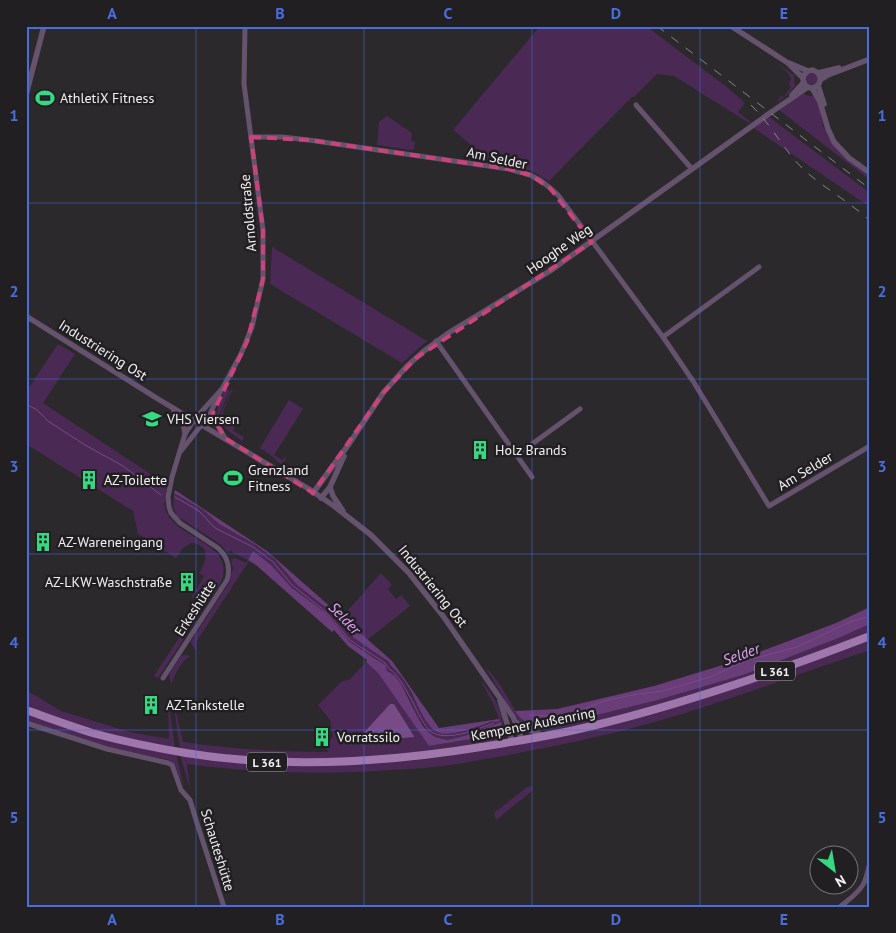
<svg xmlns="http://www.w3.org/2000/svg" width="896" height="933" font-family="'PT Sans',sans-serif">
<rect width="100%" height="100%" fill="#2c292d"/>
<g fill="#4a2954" fill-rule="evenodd">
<polygon points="540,26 646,26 728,88 745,103 738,112 751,122 749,123 674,76 657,74 634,97 632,97 549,181 532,171 509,164 483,161 486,157 453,130"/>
<polygon points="776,63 794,75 795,86 787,95 778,102 778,100 781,96 784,97 791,87 789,84 791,79 788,73"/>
<circle cx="812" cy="79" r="5.5"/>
<polygon points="802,93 808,96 815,96 820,109 823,126 829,139 847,159 870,177 870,180 779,110"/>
<polygon points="387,116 412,133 411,141 415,142 414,149 412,150 377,145 379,122"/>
<polygon points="769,117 870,193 870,207 755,129 754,127"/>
<polygon points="272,247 427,341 402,363 270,284"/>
<path d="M58,344L75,354L43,403L167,485L165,502H164C166,541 241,539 220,584L158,678L154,676L202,603L192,597L204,576L199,573C207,560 211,545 191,543L183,548L176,558L138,534L133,511L26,444V392Z"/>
<polygon points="230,389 219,416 216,416 218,407 224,391"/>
<path d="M231,390L236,392L232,391C227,403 218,415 226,427L230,424L235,427L233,431L244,437L242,441L226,429L219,418Z"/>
<polygon points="289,400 303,409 274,455 282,460 285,457 286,458 282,465 268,453 260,448"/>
<path d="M174,493L202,509L219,524L256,545L275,559L296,584L329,610L346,630L389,663L391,668L398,673L404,681L427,722L446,734L463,731L493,721H500L493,703L480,680C492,691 508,720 502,737L495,741L427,751L330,760L257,758L210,753L180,749L173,700L183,742C231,749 279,752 328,752L326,746L333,736L330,720L318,705L341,682L350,679L366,662L378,673L429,746L496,735V723L494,725L464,736L447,740L435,737L431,734L417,716L407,694L394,675L387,671L376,658L363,651L350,642L326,613L292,588L271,565L248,559L249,561L196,642V651L192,645L191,641L229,583L233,568L231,559L235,558L246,563L248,560L233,553L231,550L228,553L220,544L177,516L173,507ZM390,704H394L414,735V737L358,743L357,740Z"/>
<polygon points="381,573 392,585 388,589 396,599 401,595 410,606 367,640 342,617"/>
<path d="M870,624V633L808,656L668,703L570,729H536L524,727L518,721L512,712L485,667C501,682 508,700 520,718L658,700L743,675L841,637Z"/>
<path d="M870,640V650C800,673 732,700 662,720C610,735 557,746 503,756C480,760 456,765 433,767C419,769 405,769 391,770C323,775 255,773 187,764L190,790L180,755L338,765L397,762L429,759L502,748L571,734Z"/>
<path d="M185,655L190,656C181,662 175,674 171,684L169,674L181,656Z"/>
<polygon points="26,690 61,711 130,732 169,739 168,697 175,748 112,735 70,723 26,707"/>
<polygon points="26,713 176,754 184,787 173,763 169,760 107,747 26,721"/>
<polygon points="530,786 533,788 532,791 496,820 494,813 527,787"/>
</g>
<g fill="#693d78">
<path d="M175,490L267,551L392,661L439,728L499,719L500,721L496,722L493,721C481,725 449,739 437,732C424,724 417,702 410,690C406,684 403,678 399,674C395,669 391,668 389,662L354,638L329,610L296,584L275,559L256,545L219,524L202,509L174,493Z"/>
<path d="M253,551L271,565L292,588L326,613L350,642L385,665L387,671L394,675L401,684L417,716L423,726L431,734L435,737L447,740L464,736L501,722C502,727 501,732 496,735L429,746L378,673L366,662L367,660L348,646L334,630L332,632L256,565L248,560Z"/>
<polygon points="870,607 870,624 841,637 743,675 658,700 559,724 533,726 520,718 515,711 557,709 654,686 736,661 836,623"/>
</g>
<polygon fill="#784b87" points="390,704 394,704 414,736 414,737 358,743 357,740"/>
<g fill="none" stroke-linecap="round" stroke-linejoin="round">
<g stroke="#784b87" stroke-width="1">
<polyline points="26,404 37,410 48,421 85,445 123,466 161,495"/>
<path d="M175,497L199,511L215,528L253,547L273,562L292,585L325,611L350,640L385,663C388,669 392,670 395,674C400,680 405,687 408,694C415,704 421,723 430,731C446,743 478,729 494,723"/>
<polyline points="529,715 559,717 573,713 604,701 632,695 663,691 710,677 748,660 797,647 850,622 870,616"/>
</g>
<g stroke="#65526c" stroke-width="5">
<polyline points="636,105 692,169"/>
<polyline points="251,137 282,137 309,140 509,169 530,175 540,180 550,188 558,195 663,337 693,381 769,506 870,446"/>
<polyline points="663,337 759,267"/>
<polyline points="436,341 532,477"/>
<path d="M173,408C174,414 179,416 182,422C184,426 184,430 185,434"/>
<polyline points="212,411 215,421 225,438"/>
<polyline points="181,451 210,414 221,390"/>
<polyline points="517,455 580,409"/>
<path d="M163,678L227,580C231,567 228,557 218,548L180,523L171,513L169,507L168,497L172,477L185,434L194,420L222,389L241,354L252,327L263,279V230L244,84L245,26"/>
<polyline points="26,723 107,749 168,763 172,765 181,790 190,800 196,820 224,907"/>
<path d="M840,907C848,900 859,893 864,883C867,877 868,869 870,863"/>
</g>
<g stroke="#65526c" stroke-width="5.5">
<polyline points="731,26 788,63 803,78"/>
<path d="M789,63L808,71L813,70L818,73C823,80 819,88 810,88C804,86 802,81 804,75L808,71"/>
<polyline points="818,73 839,68"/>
<polyline points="821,79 828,75 870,59"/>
<polyline points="818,85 824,104"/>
<polyline points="812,88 820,102 828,129 834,142 849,158 870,173"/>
<polyline points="26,95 44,26"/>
<polyline points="792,95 804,82"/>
<polyline points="26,316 158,399 309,489 334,506 371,535 409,573 443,616 513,717 520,733 521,740"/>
<polyline points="330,487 333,496 343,511"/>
<polyline points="313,493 349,444 383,393 407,366 424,351 450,332 550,271 770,113 808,87"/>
<polyline points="321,498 330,487 344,456"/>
<polyline points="500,701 509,730 512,742"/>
<polyline points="517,723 520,726 544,736"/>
</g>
<path stroke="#9f77ac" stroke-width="8" d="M26,710C49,718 73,727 96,734C126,742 156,748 186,753C284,769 383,763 481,747C518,741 556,735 592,726C687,703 779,671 870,636"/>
<g stroke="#888588" stroke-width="1" stroke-dasharray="9 9" stroke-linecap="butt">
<polyline points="657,26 870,189"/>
<path d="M751,105C771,124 783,149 802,168C823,188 849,201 870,221"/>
</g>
</g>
<path fill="none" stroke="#cc4379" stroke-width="4" stroke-dasharray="10 6" stroke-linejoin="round" d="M251,137L309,140L509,169L530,175L550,188L592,242L416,358L383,393L313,493L225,438L212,415L247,342L263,279V230Z"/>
<path fill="none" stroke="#486edd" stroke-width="1" stroke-opacity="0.55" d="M196,26V907M364,26V907M532,26V907M700,26V907M26,203H870M26,379H870M26,554H870M26,730H870"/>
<defs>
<g id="stadium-bare" transform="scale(1.5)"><path d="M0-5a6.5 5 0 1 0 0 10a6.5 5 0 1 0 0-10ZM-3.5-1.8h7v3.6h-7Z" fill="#37d880" stroke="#221f23" stroke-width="2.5" paint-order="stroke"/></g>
<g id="university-bare" transform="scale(1.5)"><path d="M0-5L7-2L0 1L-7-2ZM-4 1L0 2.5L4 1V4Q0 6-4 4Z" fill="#37d880" stroke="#221f23" stroke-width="2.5" paint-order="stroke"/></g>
<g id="building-bare" transform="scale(1.5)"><path d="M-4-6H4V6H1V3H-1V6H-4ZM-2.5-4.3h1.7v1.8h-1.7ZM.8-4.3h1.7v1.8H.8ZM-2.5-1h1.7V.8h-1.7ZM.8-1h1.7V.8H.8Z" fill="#37d880" stroke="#221f23" stroke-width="2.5" paint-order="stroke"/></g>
</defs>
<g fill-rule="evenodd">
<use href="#stadium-bare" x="45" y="98"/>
<use href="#university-bare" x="152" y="419"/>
<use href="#building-bare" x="480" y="450"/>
<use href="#stadium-bare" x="233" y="478"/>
<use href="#building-bare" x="89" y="480"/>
<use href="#building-bare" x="43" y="542"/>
<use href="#building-bare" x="187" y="582"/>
<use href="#building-bare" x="151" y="705"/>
<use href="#building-bare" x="322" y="737"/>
</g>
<g text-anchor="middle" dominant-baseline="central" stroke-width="5" stroke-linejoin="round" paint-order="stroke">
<g fill="#221f23" stroke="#b4b1b4" stroke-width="1">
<rect x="755" y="661.5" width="40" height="19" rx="4"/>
<rect x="247" y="752.5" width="40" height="19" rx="4"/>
</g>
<g font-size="12" font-weight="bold" fill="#f2f0f2">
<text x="775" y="671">L 361</text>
<text x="267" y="762">L 361</text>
</g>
<g font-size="14" fill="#f2f0f2" stroke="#221f23" text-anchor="start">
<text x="60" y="98">AthletiX Fitness</text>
<text x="167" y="419">VHS Viersen</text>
<text x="495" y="450">Holz Brands</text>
<text x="248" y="470">Grenzland<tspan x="248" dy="16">Fitness</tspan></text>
<text x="104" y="480">AZ-Toilette</text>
<text x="58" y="542">AZ-Wareneingang</text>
<text x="172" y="582" text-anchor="end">AZ-LKW-Waschstraße</text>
<text x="166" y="705">AZ-Tankstelle</text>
<text x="337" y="737">Vorratssilo</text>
</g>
<g font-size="14" fill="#f2f0f2" stroke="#221f23">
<text transform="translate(497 158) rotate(12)">Am Selder</text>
<text transform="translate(248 213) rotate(-95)">Arnoldstraße</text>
<text transform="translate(559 249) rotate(-35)">Hooghe Weg</text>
<text transform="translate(103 350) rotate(32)">Industriering Ost</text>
<text transform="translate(805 471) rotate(-31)">Am Selder</text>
<text transform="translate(433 586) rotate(51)">Industriering Ost</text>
<text transform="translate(195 608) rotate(-57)">Erkeshütte</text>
<text transform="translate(533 724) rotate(-11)">Kempener Außenring</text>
<text transform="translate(218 850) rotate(73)">Schauteshütte</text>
</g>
<g font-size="15" font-style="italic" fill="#e5a4fa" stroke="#221f23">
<text transform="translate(345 618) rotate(46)">Selder</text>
<text transform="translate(741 654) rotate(-20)">Selder</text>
</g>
</g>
<rect width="896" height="933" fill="none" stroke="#221f23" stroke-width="55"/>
<g transform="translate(834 870) rotate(149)"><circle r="24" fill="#221f23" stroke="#757376"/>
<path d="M0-4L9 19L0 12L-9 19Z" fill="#37d880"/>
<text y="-8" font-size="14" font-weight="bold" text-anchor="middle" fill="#f2f0f2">N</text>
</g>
<rect x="28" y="28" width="840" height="878" fill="none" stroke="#486edd" stroke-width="2"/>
<g font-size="16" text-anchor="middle" font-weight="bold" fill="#486edd">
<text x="112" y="19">A</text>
<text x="280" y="19">B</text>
<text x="448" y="19">C</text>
<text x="616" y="19">D</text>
<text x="784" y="19">E</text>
<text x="14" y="121">1</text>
<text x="882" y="121">1</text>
<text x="14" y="297">2</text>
<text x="882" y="297">2</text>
<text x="14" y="472">3</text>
<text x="882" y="472">3</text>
<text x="14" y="648">4</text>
<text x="882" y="648">4</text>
<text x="14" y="823">5</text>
<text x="882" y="823">5</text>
<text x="112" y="925">A</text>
<text x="280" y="925">B</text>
<text x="448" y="925">C</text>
<text x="616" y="925">D</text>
<text x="784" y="925">E</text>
</g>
</svg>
